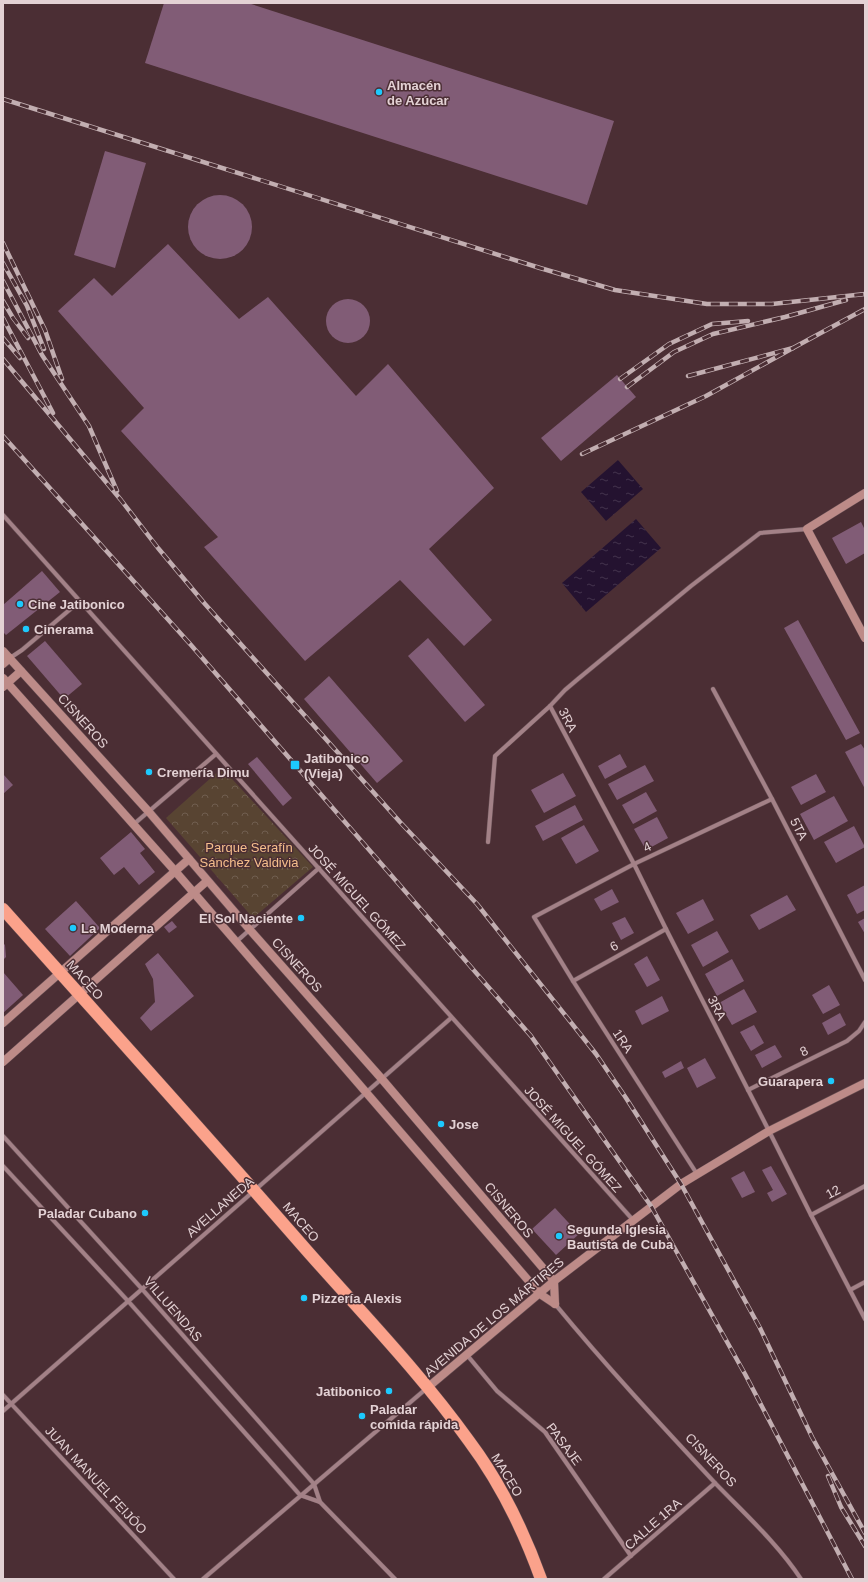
<svg xmlns="http://www.w3.org/2000/svg" width="868" height="1582" font-family="Helvetica,sans-serif">
<defs>
<pattern id="park-crowns" width="20" height="18" patternUnits="userSpaceOnUse"><rect width="20" height="18" fill="#584432"/><path d="M2 6a3 3 0 1 1 6 0M12 15a3 3 0 1 1 6 0" fill="none" stroke="#705e4f"/></pattern>
<pattern id="water-ripples" width="26" height="14" patternUnits="userSpaceOnUse"><rect width="26" height="14" fill="#241230"/><path d="M2 4q2-2 4 0t4 0M15 11q2-2 4 0t4 0" fill="none" stroke="#44334d"/></pattern>
</defs>
<rect width="100%" height="100%" fill="#4b2e34"/>
<polygon fill="url(#park-crowns)" points="222,768 313,867 253,918 166,818"/>
<g fill="url(#water-ripples)">
<polygon points="618,460 643,489 606,521 581,492"/>
<polygon points="636,519 661,548 586,612 562,583"/>
</g>
<g fill="#815c76">
<polygon points="164,3 248,3 614,121 587,205 145,63"/>
<polygon points="105,151 146,163 115,268 74,255"/>
<circle cx="220" cy="227" r="32"/>
<polygon points="168,244 239,319 268,297 356,396 388,364 494,488 429,549 492,620 464,646 400,580 305,661 204,547 218,537 121,431 144,408 58,311 94,278 112,296"/>
<circle cx="348" cy="321" r="22"/>
<polygon points="617,375 636,397 561,461 541,438"/>
<polygon points="861,522 865,530 865,553 846,564 832,538"/>
<polygon points="42,571 60,592 6,635 3,632 3,605"/>
<polygon points="798,620 860,733 846,740 784,628"/>
<polygon points="428,638 485,705 465,722 408,656"/>
<polygon points="45,641 82,684 64,699 27,656"/>
<polygon points="329,676 403,761 377,783 304,699"/>
<polygon points="861,744 865,750 865,789 845,752"/>
<polygon points="620,754 627,767 605,779 598,766"/>
<polygon points="257,757 292,798 283,806 248,764"/>
<polygon points="645,765 654,781 617,800 608,784"/>
<polygon points="563,773 576,796 544,813 531,790"/>
<polygon points="3,774 13,785 3,794"/>
<polygon points="816,774 826,792 801,805 791,787"/>
<polygon points="646,792 657,811 633,824 622,805"/>
<polygon points="834,796 848,821 814,840 800,814"/>
<polygon points="575,805 583,820 543,841 535,826"/>
<polygon points="657,817 668,838 646,850 634,829"/>
<polygon points="584,825 599,851 576,864 561,838"/>
<polygon points="854,826 865,847 836,863 824,842"/>
<polygon points="131,832 145,849 140,853 155,872 139,885 124,867 114,875 100,858"/>
<polygon points="865,885 865,910 857,914 847,895"/>
<polygon points="612,889 619,902 601,911 594,899"/>
<polygon points="787,895 796,910 759,930 750,915"/>
<polygon points="703,899 714,920 688,934 676,913"/>
<polygon points="76,901 100,928 70,956 45,929"/>
<polygon points="625,917 634,933 621,940 612,923"/>
<polygon points="865,918 865,934 858,922"/>
<polygon points="172,921 177,927 169,933 164,927"/>
<polygon points="717,931 729,952 703,967 691,945"/>
<polygon points="3,943 5,945 6,957 3,960"/>
<polygon points="158,953 194,996 151,1031 140,1018 155,1002 153,979 145,964"/>
<polygon points="647,956 660,980 647,987 634,964"/>
<polygon points="732,959 744,981 717,996 705,974"/>
<polygon points="3,972 23,995 3,1013"/>
<polygon points="829,985 840,1005 823,1014 812,995"/>
<polygon points="744,989 757,1012 732,1025 719,1003"/>
<polygon points="662,996 669,1011 642,1025 635,1011"/>
<polygon points="840,1013 846,1025 828,1035 822,1023"/>
<polygon points="754,1025 764,1043 751,1051 740,1032"/>
<polygon points="775,1045 782,1057 762,1068 755,1055"/>
<polygon points="705,1058 716,1078 697,1088 687,1068"/>
<polygon points="681,1061 684,1068 665,1078 662,1072"/>
<polygon points="771,1166 787,1194 772,1202 767,1193 773,1190 762,1170"/>
<polygon points="744,1171 755,1192 742,1198 731,1178"/>
<polygon points="555,1208 579,1234 556,1255 532,1229"/>
</g>
<g fill="none" stroke-linecap="round" stroke-linejoin="round">
<g stroke="#664e53" stroke-width="5">
<g id="street">
<polyline points="3,515 633,1220"/>
<polyline points="10,658 22,650 80,601"/>
<polyline points="713,689 772,799 865,980"/>
<polyline points="550,706 634,864 666,929 769,1131 811,1215 865,1319"/>
<polyline points="134,824 216,754"/>
<polyline points="488,842 495,756 550,706 565,690 578,679 691,586 760,533 807,529"/>
<polyline points="236,942 319,868"/>
<polyline points="573,981 666,929"/>
<polyline points="748,1090 847,1041 859,1031 865,1022"/>
<polyline points="3,1136 142,1289 314,1484 320,1502 395,1579"/>
<polyline points="3,1166 128,1301 300,1495 320,1502"/>
<polyline points="697,1174 573,981 534,917 634,864 772,799"/>
<polyline points="811,1215 865,1186"/>
<polyline points="850,1290 865,1282"/>
<path d="M555,1304C606,1366 661,1425 716,1484C745,1514 778,1544 801,1579"/>
<polyline points="467,1355 497,1391 545,1432 631,1556"/>
<polyline points="3,1395 174,1579"/>
<polyline points="3,1411 451,1018"/>
<polyline points="203,1579 427,1388"/>
<polyline points="604,1579 715,1483"/>
</g>
</g>
<g stroke="#664e53" stroke-width="9">
<g id="secondary">
<polyline points="865,493 807,529 865,638"/>
<polyline points="3,651 149,812 250,930 381,1078 554,1281 555,1304"/>
<polyline points="3,664 10,658"/>
<polyline points="3,678 175,871 540,1294 555,1304"/>
<polyline points="3,687 21,671"/>
<polyline points="3,1023 189,859"/>
<polyline points="3,1062 207,881"/>
<polyline points="427,1388 554,1281 681,1184 769,1131 865,1083"/>
</g>
</g>
<g stroke="#664e53" stroke-width="13">
<path id="highway" d="M3,909C105,1023 208,1137 309,1253C363,1314 421,1374 469,1441C499,1481 524,1532 541,1579"/>
</g>
<use href="#street" stroke="#a38187" stroke-width="4"/>
<use href="#secondary" stroke="#bd8b88" stroke-width="8"/>
<use href="#highway" stroke="#fba28b" stroke-width="12"/>
<g stroke="#c2aeb1" stroke-width="4.5">
<g id="rail">
<polyline points="3,99 540,268 615,290 707,304 772,304 865,294"/>
<polyline points="3,243 45,330 62,379"/>
<polyline points="3,263 27,306 44,349"/>
<polyline points="3,281 42,355 89,426 117,491"/>
<polyline points="3,301 13,318 28,338"/>
<polyline points="3,318 53,413"/>
<polyline points="3,338 20,358"/>
<polyline points="3,359 121,500 158,548 205,604 400,822 477,904 596,1054 626,1098 681,1184 760,1328 812,1437 865,1533"/>
<polyline points="688,376 793,348 865,309"/>
<polyline points="620,379 669,344 712,324 748,321"/>
<polyline points="627,387 674,352 713,334 785,317 846,300"/>
<polyline points="3,436 191,645 531,1036 651,1206 745,1374 852,1579"/>
<polyline points="582,454 706,396 793,348"/>
<polyline points="828,1476 841,1507 865,1546"/>
</g>
</g>
<use href="#rail" stroke="#4b2e34" stroke-width="3" stroke-dasharray="9" stroke-linecap="butt"/>
</g>
<g fill="#1dc9fd" stroke="#4b2e34" stroke-width="1.5">
<circle cx="379" cy="92" r="4"/>
<circle cx="20" cy="604" r="4"/>
<circle cx="26" cy="629" r="4"/>
<rect x="290" y="760" width="10" height="10" rx="2"/>
<circle cx="149" cy="772" r="4"/>
<circle cx="301" cy="918" r="4"/>
<circle cx="73" cy="928" r="4"/>
<circle cx="831" cy="1081" r="4"/>
<circle cx="441" cy="1124" r="4"/>
<circle cx="145" cy="1213" r="4"/>
<circle cx="559" cy="1236" r="4"/>
<circle cx="304" cy="1298" r="4"/>
<circle cx="389" cy="1391" r="4"/>
<circle cx="362" cy="1416" r="4"/>
</g>
<g text-anchor="middle" dominant-baseline="central" stroke-width="3" stroke-linejoin="round" paint-order="stroke">
<g font-size="13" font-weight="bold" fill="#e3d1d4" stroke="#4b2e34" text-anchor="start">
<text x="387" y="85">Almacén<tspan x="387" dy="15">de Azúcar</tspan></text>
<text x="28" y="604">Cine Jatibonico</text>
<text x="34" y="629">Cinerama</text>
<text x="304" y="758">Jatibonico<tspan x="304" dy="15">(Vieja)</tspan></text>
<text x="157" y="772">Cremería Dimu</text>
<text x="293" y="918" text-anchor="end">El Sol Naciente</text>
<text x="81" y="928">La Moderna</text>
<text x="823" y="1081" text-anchor="end">Guarapera</text>
<text x="449" y="1124">Jose</text>
<text x="137" y="1213" text-anchor="end">Paladar Cubano</text>
<text x="567" y="1229">Segunda Iglesia<tspan x="567" dy="15">Bautista de Cuba</tspan></text>
<text x="312" y="1298">Pizzería Alexis</text>
<text x="381" y="1391" text-anchor="end">Jatibonico</text>
<text x="370" y="1409">Paladar<tspan x="370" dy="15">comida rápida</tspan></text>
</g>
<g font-size="13" fill="#e3d1d4" stroke="#4b2e34">
<text transform="translate(568 720) rotate(63)">3RA</text>
<text transform="translate(83 721) rotate(48)">CISNEROS</text>
<text transform="translate(799 829) rotate(63)">5TA</text>
<text transform="translate(647 847) rotate(-25)">4</text>
<text transform="translate(357 897) rotate(48)">JOSÉ MIGUEL GÓMEZ</text>
<text transform="translate(614 946) rotate(-29)">6</text>
<text transform="translate(297 965) rotate(48)">CISNEROS</text>
<text transform="translate(85 980) rotate(48)">MACEO</text>
<text transform="translate(717 1008) rotate(63)">3RA</text>
<text transform="translate(623 1041) rotate(57)">1RA</text>
<text transform="translate(804 1051) rotate(-27)">8</text>
<text transform="translate(573 1139) rotate(48)">JOSÉ MIGUEL GÓMEZ</text>
<text transform="translate(833 1192) rotate(-28)">12</text>
<text transform="translate(220 1207) rotate(-41)">AVELLANEDA</text>
<text transform="translate(509 1210) rotate(50)">CISNEROS</text>
<text transform="translate(301 1222) rotate(49)">MACEO</text>
<text transform="translate(173 1309) rotate(49)">VILLUENDAS</text>
<text transform="translate(494 1317) rotate(-40)">AVENIDA DE LOS MÁRTIRES</text>
<text transform="translate(564 1444) rotate(53)">PASAJE</text>
<text transform="translate(711 1460) rotate(47)">CISNEROS</text>
<text transform="translate(507 1475) rotate(59)">MACEO</text>
<text transform="translate(96 1480) rotate(47)">JUAN MANUEL FEIJÓO</text>
<text transform="translate(653 1524) rotate(-41)">CALLE 1RA</text>
</g>
<g font-size="13" fill="#f5be8c" stroke="#4b2e34">
<text x="249" y="847">Parque Serafín<tspan x="249" dy="15">Sánchez Valdivia</tspan></text>
</g>
</g>
<rect width="868" height="1582" fill="none" stroke="#e3d1d4" stroke-width="8"/>
</svg>
